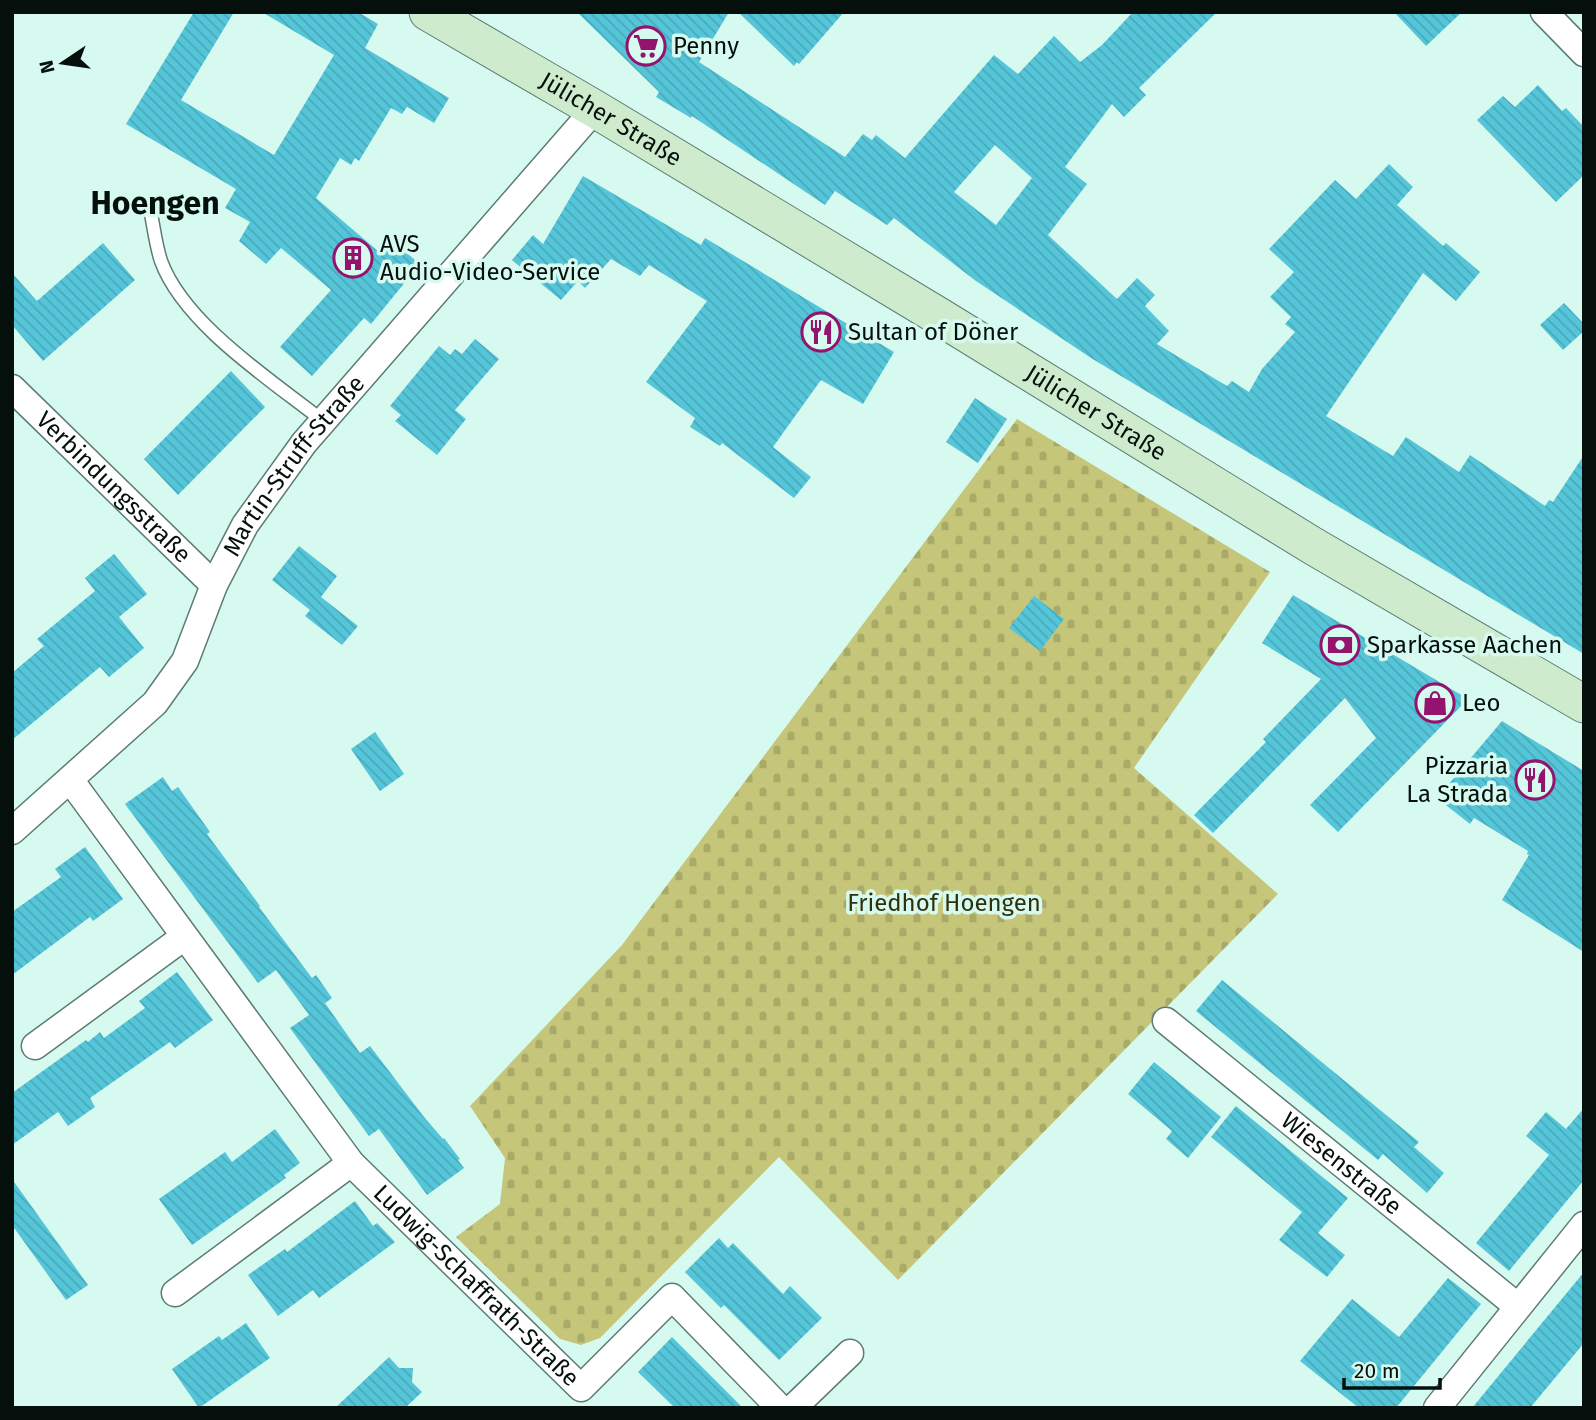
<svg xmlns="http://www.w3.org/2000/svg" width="1596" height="1420" font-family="'Fira Sans',sans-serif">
<defs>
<pattern id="cemetery-stones" width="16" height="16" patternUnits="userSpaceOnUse" patternTransform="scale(1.75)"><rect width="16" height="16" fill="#c6c67a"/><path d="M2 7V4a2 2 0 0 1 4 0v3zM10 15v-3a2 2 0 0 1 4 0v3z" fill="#a9a968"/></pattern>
<pattern id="building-back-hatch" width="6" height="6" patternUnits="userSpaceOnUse" patternTransform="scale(1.75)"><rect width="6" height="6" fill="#55c6d9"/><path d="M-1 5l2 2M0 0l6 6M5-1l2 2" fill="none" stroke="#49a9b9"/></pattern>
</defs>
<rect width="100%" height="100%" fill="#d7faf0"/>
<polygon fill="url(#cemetery-stones)" points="1017,419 1270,572 1134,768 1278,894 898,1280 779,1157 600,1338 581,1345 560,1339 456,1237 500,1204 505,1158 470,1106 622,945"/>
<g fill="url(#building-back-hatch)" fill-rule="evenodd">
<polygon points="194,12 234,12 181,100 274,155 334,55 262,12 358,12 378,24 365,48 449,98 434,123 407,107 402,114 391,108 359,161 355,158 351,165 340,158 316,198 379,252 390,239 420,264 371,324 364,318 312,376 280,347 331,290 281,248 266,264 239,241 250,222 225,208 236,189 126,124"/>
<path d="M577,12H729L699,62L845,157L863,134L872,140L876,135L905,158L994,55L1018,74L1054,36L1080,62L1102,45L1133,12H1217L1139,88L1146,95L1124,117L1112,104L1065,167L1087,184L1048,235L1117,299L1137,278L1155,295L1145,306L1169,331L1157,344L1227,386L1232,381L1249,392L1262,369L1295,332L1285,324L1291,317L1270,297L1294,272L1269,249L1335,180L1356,199L1389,164L1413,187L1397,205L1443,246L1446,243L1480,272L1456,301L1423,273L1326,416L1393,456L1406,437L1459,472L1470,455L1545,506L1549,500L1553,502L1584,455V654L1091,358L976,281L894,218L887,225L835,191L825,205L692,116L691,118L656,97L659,92ZM995,145L1032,178L996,225L954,192Z"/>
<polygon points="738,12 844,12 799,64 797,62 794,66"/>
<polygon points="1394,12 1462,12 1426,46"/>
<polygon points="1538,85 1562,111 1566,108 1584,127 1584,175 1556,202 1477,120 1503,96 1515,107"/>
<polygon points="583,176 701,245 705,238 894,352 863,404 821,380 773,447 811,477 794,498 722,443 720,446 690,427 695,418 646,382 707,301 649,265 640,276 611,259 585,288 578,281 561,300 512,260 533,235 543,244"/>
<polygon points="103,243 135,280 43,361 12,325 12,273 37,301"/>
<polygon points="1564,303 1584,324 1584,331 1563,350 1540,325"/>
<polygon points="475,339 499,359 455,410 466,419 437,455 395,421 401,415 390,406 439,346 450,355 455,349 462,354"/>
<polygon points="231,371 265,407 178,495 144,459"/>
<polygon points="975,398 1007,419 978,463 946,442"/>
<polygon points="299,546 337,576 321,597 358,626 342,645 305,616 310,610 272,580"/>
<polygon points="114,554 147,594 119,617 144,648 109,677 100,667 12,740 12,673 44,646 37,639 95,591 85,578"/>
<polygon points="1293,595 1468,699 1338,832 1310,805 1376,738 1345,698 1213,833 1194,815 1266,742 1263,739 1321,679 1262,643"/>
<polygon points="1034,596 1064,619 1040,651 1009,628"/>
<polygon points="1502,721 1584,771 1584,952 1502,900 1529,855 1527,854 1528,851 1474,818 1470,824 1437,798"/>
<polygon points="375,732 404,774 380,791 351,749"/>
<polygon points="163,777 172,791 178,787 210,832 207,834 260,906 259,907 312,978 316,975 332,998 317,1009 325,1003 360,1053 370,1046 424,1117 443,1139 444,1138 460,1159 458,1160 464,1168 427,1195 379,1129 369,1136 290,1028 309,1015 276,970 258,983 125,804"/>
<polygon points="85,847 123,899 93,921 90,917 12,975 12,912 61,877 55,869"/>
<polygon points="177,972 213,1020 175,1048 170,1042 90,1098 95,1107 68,1126 58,1112 12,1145 12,1093 86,1040 88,1042 100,1032 104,1038 145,1008 139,1001"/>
<polygon points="1222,980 1419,1142 1414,1147 1444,1173 1427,1193 1383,1154 1378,1160 1196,1011"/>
<polygon points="1154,1062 1221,1117 1188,1158 1166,1139 1172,1131 1128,1094"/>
<polygon points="1236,1106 1348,1198 1318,1233 1345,1255 1327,1277 1279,1240 1302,1212 1211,1137"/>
<polygon points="1584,1108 1584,1180 1509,1271 1476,1243 1549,1155 1526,1136 1546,1112 1566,1129"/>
<polygon points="275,1129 300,1163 284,1175 286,1178 192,1245 159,1199 225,1152 232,1162"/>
<polygon points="12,1179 88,1285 66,1300 12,1225"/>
<polygon points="355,1201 373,1226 377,1223 395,1242 319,1298 313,1290 278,1316 248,1275 285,1249 287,1252"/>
<polygon points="719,1238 728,1248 733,1243 783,1294 790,1286 822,1318 779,1360 724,1305 721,1308 685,1272"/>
<polygon points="1584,1272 1584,1343 1530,1408 1472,1408"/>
<polygon points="1448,1278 1481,1304 1396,1408 1359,1408 1300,1361 1352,1299 1399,1337"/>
<polygon points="246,1323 270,1358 199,1408 172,1369 219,1336 222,1340"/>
<polygon points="672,1337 743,1408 675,1408 638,1372"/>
<polygon points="389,1357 399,1368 413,1368 412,1382 422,1392 405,1408 335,1408"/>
</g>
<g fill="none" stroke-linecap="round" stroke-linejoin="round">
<g stroke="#5c7c73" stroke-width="15">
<path id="service" d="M151,214C154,229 156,246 161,261C184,324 271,380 323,421"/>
</g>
<g stroke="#5c7c73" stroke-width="29">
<g id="minor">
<polyline points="1544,12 1584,53"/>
<path id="s1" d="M12,388L214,585"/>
<path id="s2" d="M71,781L351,1163L581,1388L672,1297L780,1408"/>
<path id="s3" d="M12,831L155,703L185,661L214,585L245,525L304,443L595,109"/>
<path id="s4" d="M1166,1021L1517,1306"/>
<polyline points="35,1046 184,937"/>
<polyline points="175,1293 351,1163"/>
<polyline points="793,1408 850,1353"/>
<polyline points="1437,1408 1584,1225"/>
</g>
</g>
<g stroke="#5c7c73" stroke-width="39">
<g id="secondary">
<path id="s5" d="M428,12L595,109L940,317L1313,546L1584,704"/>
</g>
</g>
<use href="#service" stroke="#fff" stroke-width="12"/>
<use href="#minor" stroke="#fff" stroke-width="26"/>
<use href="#secondary" stroke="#cfebcd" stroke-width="37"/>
</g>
<defs>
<g id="supermarket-ring" transform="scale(2.0125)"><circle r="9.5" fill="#d7faf0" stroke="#94136d" stroke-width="1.5"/><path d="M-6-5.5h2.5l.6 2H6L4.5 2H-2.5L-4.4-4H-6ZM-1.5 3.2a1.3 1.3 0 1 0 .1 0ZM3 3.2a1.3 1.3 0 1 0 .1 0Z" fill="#94136d"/></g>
<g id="building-ring" transform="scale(2.0125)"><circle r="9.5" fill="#d7faf0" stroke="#94136d" stroke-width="1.5"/><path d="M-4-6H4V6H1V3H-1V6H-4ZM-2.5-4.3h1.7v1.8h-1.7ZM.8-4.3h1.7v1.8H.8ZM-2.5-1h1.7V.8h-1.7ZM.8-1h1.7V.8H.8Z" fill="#94136d"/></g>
<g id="restaurant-ring" transform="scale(2.0125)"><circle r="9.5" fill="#d7faf0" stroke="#94136d" stroke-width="1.5"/><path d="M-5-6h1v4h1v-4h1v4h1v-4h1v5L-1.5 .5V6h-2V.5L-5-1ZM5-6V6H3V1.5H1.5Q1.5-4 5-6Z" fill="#94136d"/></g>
<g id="bank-ring" transform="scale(2.0125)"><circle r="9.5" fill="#d7faf0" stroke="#94136d" stroke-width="1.5"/><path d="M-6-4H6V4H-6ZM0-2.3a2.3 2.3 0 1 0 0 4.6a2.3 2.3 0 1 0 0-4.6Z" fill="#94136d"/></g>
<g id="shop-ring" transform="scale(2.0125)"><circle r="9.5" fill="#d7faf0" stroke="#94136d" stroke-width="1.5"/><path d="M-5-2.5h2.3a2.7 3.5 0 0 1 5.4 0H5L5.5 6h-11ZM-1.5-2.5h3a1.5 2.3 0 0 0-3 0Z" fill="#94136d"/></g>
</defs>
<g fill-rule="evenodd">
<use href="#supermarket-ring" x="646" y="46"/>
<use href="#building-ring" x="353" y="258"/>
<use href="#restaurant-ring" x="821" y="332"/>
<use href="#bank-ring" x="1340" y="645"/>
<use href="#shop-ring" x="1435" y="703"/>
<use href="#restaurant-ring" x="1535" y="780"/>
</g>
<g text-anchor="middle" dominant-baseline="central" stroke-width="7" stroke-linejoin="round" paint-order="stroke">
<g font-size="24" fill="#05100d" stroke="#d7faf0" text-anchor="start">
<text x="673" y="46">Penny</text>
<text x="380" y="244">AVS<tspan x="380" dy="28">Audio-Video-Service</tspan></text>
<text x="848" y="332">Sultan of Döner</text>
<text x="1367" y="645">Sparkasse Aachen</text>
<text x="1462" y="703">Leo</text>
<text x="1508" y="766" text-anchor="end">Pizzaria<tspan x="1508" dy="28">La Strada</tspan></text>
</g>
<g font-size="24" fill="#05100d" stroke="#d7faf0">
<text stroke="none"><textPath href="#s5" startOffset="212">Jülicher Straße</textPath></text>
<text stroke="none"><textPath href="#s5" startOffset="779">Jülicher Straße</textPath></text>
<text stroke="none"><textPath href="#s3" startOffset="469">Martin-Struff-Straße</textPath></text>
<text stroke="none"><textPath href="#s1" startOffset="142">Verbindungsstraße</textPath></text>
<text stroke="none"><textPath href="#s4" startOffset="226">Wiesenstraße</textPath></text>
<text stroke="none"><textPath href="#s2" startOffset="649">Ludwig-Schaffrath-Straße</textPath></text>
</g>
<g font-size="24" fill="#30300b" stroke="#d7faf0">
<text x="944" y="903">Friedhof Hoengen</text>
</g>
<g font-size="32" font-weight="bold" fill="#05100d" stroke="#d7faf0">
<text x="155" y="203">Hoengen</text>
</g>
</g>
<rect width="1596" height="1420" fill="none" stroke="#05100d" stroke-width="28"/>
<g transform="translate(63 63) rotate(257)" stroke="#d7faf0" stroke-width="5" paint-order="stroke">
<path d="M0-5L12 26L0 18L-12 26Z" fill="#05100d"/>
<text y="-10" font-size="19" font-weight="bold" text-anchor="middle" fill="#05100d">N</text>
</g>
<path d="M1344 1378v10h96v-10" fill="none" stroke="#05100d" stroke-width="3.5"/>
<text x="1354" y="1378" font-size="21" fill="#05100d" stroke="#d7faf0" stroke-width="5" paint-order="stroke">20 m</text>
</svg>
